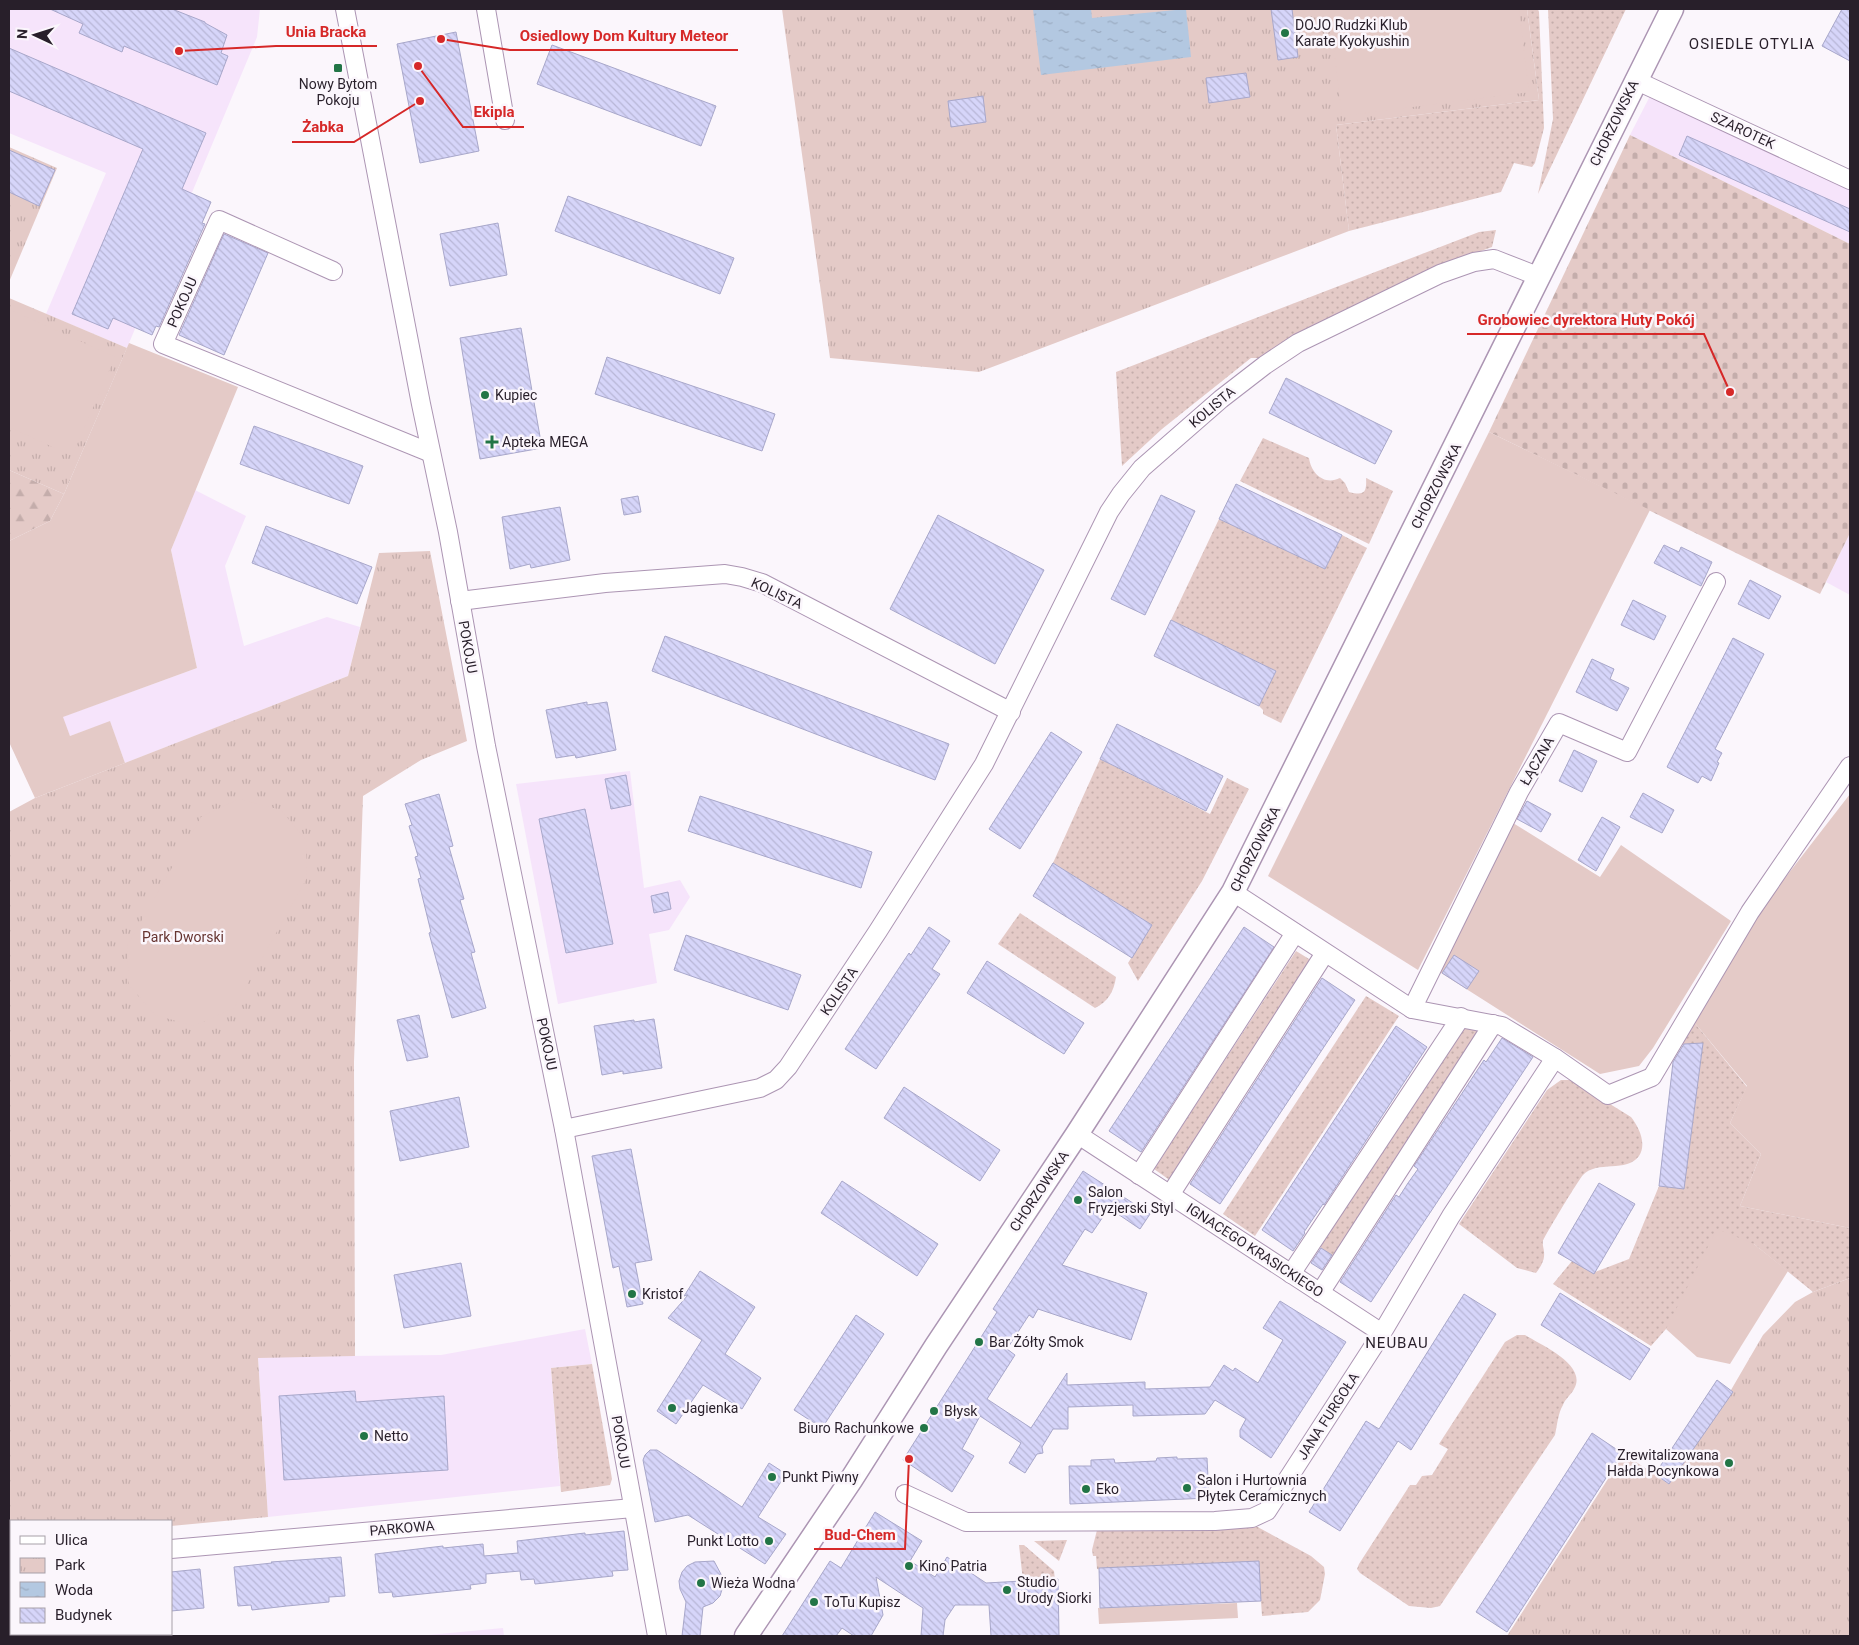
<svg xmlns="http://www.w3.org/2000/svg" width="1859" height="1645" font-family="Roboto,sans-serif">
<defs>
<pattern id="grass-dots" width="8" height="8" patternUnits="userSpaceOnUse" patternTransform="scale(1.25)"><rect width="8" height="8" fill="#e4cac7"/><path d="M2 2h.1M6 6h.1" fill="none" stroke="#c4adab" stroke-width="1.8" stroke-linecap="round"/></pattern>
<pattern id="forest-firs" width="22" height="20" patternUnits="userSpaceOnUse" patternTransform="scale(1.25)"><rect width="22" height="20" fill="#e4cac7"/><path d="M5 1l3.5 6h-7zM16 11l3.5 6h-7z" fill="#c4adab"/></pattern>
<pattern id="cemetery-stones" width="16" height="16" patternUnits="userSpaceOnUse" patternTransform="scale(1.25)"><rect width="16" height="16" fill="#e4cac7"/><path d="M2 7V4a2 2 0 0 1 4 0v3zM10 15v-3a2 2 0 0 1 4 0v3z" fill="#c4adab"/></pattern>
<pattern id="park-tufts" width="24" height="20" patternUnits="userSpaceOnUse" patternTransform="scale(1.25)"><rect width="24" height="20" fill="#e4cac7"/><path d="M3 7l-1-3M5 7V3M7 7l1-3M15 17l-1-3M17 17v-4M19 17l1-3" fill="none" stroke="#c4adab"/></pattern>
<pattern id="water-ripples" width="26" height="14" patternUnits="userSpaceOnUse" patternTransform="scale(1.25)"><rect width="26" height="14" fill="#b3c8e1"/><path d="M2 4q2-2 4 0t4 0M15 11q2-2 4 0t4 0" fill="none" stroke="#9aabc1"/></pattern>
<pattern id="building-back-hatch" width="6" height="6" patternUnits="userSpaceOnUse" patternTransform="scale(1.25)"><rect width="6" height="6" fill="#d6d5f9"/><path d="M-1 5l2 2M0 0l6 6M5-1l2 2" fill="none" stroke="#b8b6d6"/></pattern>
</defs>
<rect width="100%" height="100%" fill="#fbf6fc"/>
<g fill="#f6e4fb">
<polygon points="9,9 260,9 257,37 127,348 46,314 106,173 9,133"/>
<polygon points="1650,96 1850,187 1850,244 1630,135"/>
<polygon points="195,490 246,516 225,566 244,646 327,617 360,627 348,676 125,763 110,722 70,736 62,717 197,668 171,550"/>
<polygon points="1850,533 1850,595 1826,582"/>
<polygon points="630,771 644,888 680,880 690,897 669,930 649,934 657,983 558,1004 516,784"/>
<polygon points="585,1329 592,1364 551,1368 560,1486 268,1517 258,1357 441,1355"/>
<polygon points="503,1628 504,1636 418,1636"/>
</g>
<g fill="url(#grass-dots)">
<polygon points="1527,9 1538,9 1539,12 1544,128 1535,163 1532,167 1514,163 1501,192 1349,231 1336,125 1539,100"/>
<polygon points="1548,9 1626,9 1538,194 1553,119"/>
<polygon points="1496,230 1492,247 1451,262 1261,358 1251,358 1162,429 1122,466 1116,372 1479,232"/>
<path d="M1263,438L1309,458C1311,473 1324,486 1340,478L1345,483L1349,492C1364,496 1367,493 1366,478L1393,491L1369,544L1240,481Z"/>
<polygon points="1219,519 1325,569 1342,535 1367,548 1281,723 1263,714 1263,710 1259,706 1276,671 1171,620"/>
<polygon points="1100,759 1210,814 1227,778 1249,789 1202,881 1138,981 1128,963 1152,925 1053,863"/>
<path d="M1020,913L1116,977C1114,991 1108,1002 1095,1008L998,944Z"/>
<polygon points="1296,951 1314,962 1171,1181 1154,1169"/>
<polygon points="1366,996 1399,1016 1255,1236 1223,1214"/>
<polygon points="1461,1017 1493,1024 1334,1257 1313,1242"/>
<polygon points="1694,1022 1747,1087 1730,1123 1761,1154 1740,1206 1850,1228 1850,1278 1813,1292 1754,1244 1666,1329 1651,1346 1553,1284 1572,1261 1595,1272 1629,1259 1659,1186 1684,1188 1703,1043 1675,1045"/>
<path d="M1561,1080H1571L1631,1117C1639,1127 1647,1144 1639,1156C1627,1173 1597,1160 1583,1175C1579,1179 1544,1237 1543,1241C1542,1244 1544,1249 1544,1252C1545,1260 1541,1266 1536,1273L1517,1268L1459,1224L1547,1090Z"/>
<path d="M1517,1335H1525C1541,1345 1588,1365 1574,1389C1571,1395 1565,1399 1563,1405C1558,1413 1557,1426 1555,1435L1440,1606L1431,1608L1409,1606L1360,1573L1357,1569L1359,1564L1410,1485H1416L1422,1476L1432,1475L1448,1449L1439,1444L1505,1342Z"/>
<polygon points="592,1364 612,1479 610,1485 561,1492 551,1368"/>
<polygon points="1099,1522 1252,1524 1311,1556 1324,1567 1325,1574 1320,1600 1308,1612 1262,1616 1261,1601 1097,1569 1096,1556 1093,1556 1092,1550"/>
<polygon points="1067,1540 1059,1561 1034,1541 1036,1541"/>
<polygon points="1019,1545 1024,1545 1054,1571 1055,1580 1023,1581"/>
</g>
<polygon fill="url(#forest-firs)" points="9,470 64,494 50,521 9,541"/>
<polygon fill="url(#cemetery-stones)" points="1630,135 1850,244 1850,533 1820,594 1489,432"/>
<g fill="url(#park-tufts)">
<polygon points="782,9 1527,9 1539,100 1336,125 1349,231 979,372 830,358"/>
<polygon points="9,147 57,168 9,282"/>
<polygon points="9,298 127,348 64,494 9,470"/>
<polygon points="430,551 467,741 421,760 363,796 354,1062 355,1356 258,1358 268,1517 171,1526 171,1521 11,1521 11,1539 9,1539 9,812 35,798 348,676 379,553"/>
<polygon points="1850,1278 1850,1636 1507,1636 1624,1454 1669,1484 1731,1390 1763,1335 1795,1302 1813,1292"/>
</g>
<g fill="#e4cac7">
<polygon points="1329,9 1519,9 1529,92 1342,116"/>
<polygon points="9,309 115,357 72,456 9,427"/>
<polygon points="129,343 238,387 171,550 197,668 63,717 70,736 110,721 125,763 35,798 9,742 9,541 50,521 64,494"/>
<polygon points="1489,432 1650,510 1418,970 1268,876"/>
<polygon points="1850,794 1850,1228 1740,1206 1761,1154 1730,1123 1747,1086 1694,1022 1757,914"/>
<polygon points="239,799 281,810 306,840 307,878 234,1008 194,1026 155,1015 129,985 127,946 201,817"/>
<polygon points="1513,823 1600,877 1621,845 1731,921 1653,1048 1639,1066 1600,1074 1438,971"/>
<polygon points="1717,1229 1754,1244 1788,1271 1730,1364 1697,1357 1666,1329"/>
<polygon points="1237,1603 1238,1618 1099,1624 1098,1608"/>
</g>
<polygon fill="url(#water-ripples)" points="1033,9 1091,9 1092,18 1186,9 1191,57 1041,75"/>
<g fill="url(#building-back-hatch)" stroke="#a8a7ca">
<polygon points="50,9 172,9 205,22 205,23 227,35 221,53 228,56 217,85 124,46 122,52 79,33 83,24"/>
<polygon points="1271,9 1292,9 1298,57 1278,60"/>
<polygon points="1842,9 1850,9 1850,61 1822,46"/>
<polygon points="456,32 479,151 420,163 397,44"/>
<polygon points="552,45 716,106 701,146 537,84"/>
<polygon points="9,48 206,133 182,189 211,202 202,223 205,224 159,327 156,326 152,335 113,318 108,329 72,314 143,149 9,91"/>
<polygon points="1246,73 1250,97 1209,103 1206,78"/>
<polygon points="983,96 986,122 951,127 948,101"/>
<polygon points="1687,136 1850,209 1850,232 1679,155"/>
<polygon points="9,150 55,170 39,206 9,192"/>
<polygon points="568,196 734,258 720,294 555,231"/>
<polygon points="498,223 507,275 450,286 440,234"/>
<polygon points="224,234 268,253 224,355 179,335"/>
<polygon points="521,328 542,448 480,459 460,338"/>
<polygon points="607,357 775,414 762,451 595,394"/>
<polygon points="1286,378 1392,431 1375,464 1269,413"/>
<polygon points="254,426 363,466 349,504 240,464"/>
<polygon points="1236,484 1342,535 1325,569 1219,519"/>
<polygon points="1161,495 1195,511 1145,615 1111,599"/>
<polygon points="638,496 641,512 624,515 621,499"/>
<polygon points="560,507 570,560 531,568 530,564 510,569 502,517"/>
<polygon points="938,515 1044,570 995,664 890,609"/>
<polygon points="266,526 372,567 357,604 252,563"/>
<polygon points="1664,545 1679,552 1681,547 1712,562 1701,586 1654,563"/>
<polygon points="1750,580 1781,596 1769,619 1738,604"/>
<polygon points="1633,600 1666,616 1654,640 1621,625"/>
<polygon points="1171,620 1276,671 1259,706 1154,656"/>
<polygon points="665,636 949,744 935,780 652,671"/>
<polygon points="1733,638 1764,654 1715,749 1722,753 1717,762 1719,763 1711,781 1702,776 1698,783 1667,767"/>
<polygon points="1592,659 1614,669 1610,679 1629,688 1617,711 1576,692"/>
<polygon points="587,702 587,705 607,702 616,750 576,758 575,755 556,758 546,710"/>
<polygon points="1117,724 1223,776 1206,811 1100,759"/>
<polygon points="1051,732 1082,752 1020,849 989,829"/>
<polygon points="1574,750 1597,761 1582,792 1559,781"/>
<polygon points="626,775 631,805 611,809 605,779"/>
<polygon points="1643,793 1674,810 1662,833 1630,817"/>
<polygon points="439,794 453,846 449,847 464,899 460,900 475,952 471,953 486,1008 452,1018 429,933 431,932 418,879 421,878 415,857 418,856 409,826 412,825 405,804"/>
<polygon points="700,796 872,852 861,888 688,831"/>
<polygon points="1527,801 1551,814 1541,832 1517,819"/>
<polygon points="585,809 613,944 566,953 539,819"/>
<polygon points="1602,817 1620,827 1596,871 1578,860"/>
<polygon points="1053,863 1152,925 1132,958 1033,896"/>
<polygon points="668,892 671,909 654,913 651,896"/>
<polygon points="929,927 950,941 932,969 940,974 876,1069 845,1049 909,953 911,955"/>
<polygon points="1244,927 1274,947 1141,1152 1109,1131"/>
<polygon points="686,935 801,975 788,1010 674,970"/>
<polygon points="1454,955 1479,971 1467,989 1442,973"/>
<polygon points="987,961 1084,1023 1064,1054 967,993"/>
<polygon points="1322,978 1355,1000 1220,1204 1190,1184"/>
<polygon points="419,1015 428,1057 407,1061 397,1020"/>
<polygon points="654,1019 662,1068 623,1074 623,1071 602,1075 594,1026 634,1020 634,1022"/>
<polygon points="1396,1026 1427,1047 1324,1205 1323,1204 1304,1232 1305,1233 1293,1251 1262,1230"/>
<polygon points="1502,1038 1533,1057 1371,1302 1340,1282 1396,1195 1399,1197 1408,1183 1418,1169 1414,1166 1484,1060 1486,1062"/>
<polygon points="1703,1043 1684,1189 1659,1186 1673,1062 1684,1044"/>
<polygon points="904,1087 1000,1150 980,1181 884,1118"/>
<polygon points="459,1097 469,1147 400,1161 390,1111"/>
<polygon points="631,1149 652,1260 635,1263 643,1304 627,1307 619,1266 613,1268 592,1156"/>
<polygon points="1083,1171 1150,1214 1140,1229 1109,1208 1092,1233 1085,1229 1062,1265 1147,1293 1131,1340 1038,1309 1033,1318 1029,1315 1007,1349 1015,1355 987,1399 1031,1428 1067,1373 1067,1385 1145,1382 1145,1389 1210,1387 1224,1365 1233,1371 1235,1368 1258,1383 1283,1340 1263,1328 1280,1301 1346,1342 1271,1458 1240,1437 1240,1430 1246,1419 1215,1400 1205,1414 1133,1416 1133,1405 1068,1407 1068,1429 1053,1429 1042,1447 1043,1453 1037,1454 1025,1473 1009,1463 1021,1443 980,1416 962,1449 974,1456 952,1492 903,1460 997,1312 993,1309"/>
<polygon points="842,1181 938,1244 917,1276 821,1213"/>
<polygon points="1599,1183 1635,1204 1594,1274 1558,1253"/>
<polygon points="1321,1248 1332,1255 1322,1270 1311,1263"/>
<polygon points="461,1263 471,1316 404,1328 394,1275"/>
<polygon points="700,1271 755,1307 725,1354 761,1378 742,1409 703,1385 676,1424 657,1411 702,1340 668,1318 688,1295 684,1296"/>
<polygon points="1560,1293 1650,1349 1630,1380 1541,1325"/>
<polygon points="1464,1294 1496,1314 1411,1450 1398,1441 1340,1531 1309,1512 1366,1421 1379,1429"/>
<polygon points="856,1315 884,1334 822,1428 794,1410"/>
<polygon points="1717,1380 1733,1392 1669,1484 1655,1474"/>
<polygon points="355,1391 356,1402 444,1396 448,1470 284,1480 279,1396"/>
<polygon points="1592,1433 1622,1453 1507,1632 1476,1612"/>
<polygon points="650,1450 657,1450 742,1507 769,1463 786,1474 758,1517 786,1534 765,1564 688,1515 655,1522 643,1460 645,1455"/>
<polygon points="1177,1457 1177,1459 1207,1458 1209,1498 1070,1504 1069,1466 1091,1466 1091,1460 1114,1459 1115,1463 1156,1461 1157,1458"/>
<polygon points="875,1512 922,1541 910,1561 935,1577 947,1557 986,1583 1058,1579 1059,1636 991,1636 989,1605 955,1605 945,1620 943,1636 921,1636 923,1608 876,1577 883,1615 871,1636 854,1636 842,1628 836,1636 782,1636 830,1561 841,1568"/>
<polygon points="624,1531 628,1570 612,1571 613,1576 535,1584 534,1579 521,1580 520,1571 486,1574 486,1583 470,1585 471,1589 393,1597 392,1592 379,1593 375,1554 443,1546 443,1548 483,1544 484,1556 518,1553 517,1541 585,1533 585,1535"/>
<polygon points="341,1557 345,1596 329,1597 329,1602 287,1606 252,1610 251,1605 238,1606 234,1567 272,1563 271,1562"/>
<polygon points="714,1561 723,1578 723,1586 720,1596 713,1603 703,1607 700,1636 682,1636 686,1602 680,1589 679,1581 682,1572 687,1566 695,1562"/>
<polygon points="1259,1561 1261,1601 1100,1608 1099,1568"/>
<polygon points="200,1569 204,1608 171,1611 171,1572"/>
</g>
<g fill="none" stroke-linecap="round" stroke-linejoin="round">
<g stroke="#ac95b3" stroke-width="20">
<g id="minor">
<polyline points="345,9 421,404 448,532 486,746 564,1129 657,1636"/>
<polyline points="486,9 505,120"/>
<polyline points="1635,80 1850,180"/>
<polyline points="333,271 219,220 163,344 431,453"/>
<polyline points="460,601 605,583 725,574 742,577 762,583 1011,712"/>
<polyline points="1233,892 1412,1009 1502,1026 1555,1058 1608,1095 1652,1077 1750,912 1850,766"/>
<polyline points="1412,1009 1519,792 1559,723 1627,752 1716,582"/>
<polyline points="564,1129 760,1088 776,1080 788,1067 878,931 984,764 1109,512 1121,494 1142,468 1221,399 1265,365 1298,343 1440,274 1474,262 1494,259 1540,277"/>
<polyline points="1077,1134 1382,1333"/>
<polyline points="1139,1175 1295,933"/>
<polyline points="1170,1195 1325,953"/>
<polyline points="1291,1274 1461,1017"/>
<polyline points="1320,1293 1493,1024"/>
<polyline points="905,1494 966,1522 1215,1521 1252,1518 1267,1511 1382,1333 1451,1216 1555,1058"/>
<polyline points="171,1549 633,1508"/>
<polyline points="9,1563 11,1563"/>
</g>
</g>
<g stroke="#ac95b3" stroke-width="25">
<polyline id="tertiary" points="746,1636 851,1480 936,1346 1077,1134 1233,892 1672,9"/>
</g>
<use href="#minor" stroke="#fff" stroke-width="18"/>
<use href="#tertiary" stroke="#fff" stroke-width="22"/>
</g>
<g fill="#227546" stroke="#fbf6fc" stroke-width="2">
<circle cx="1285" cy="33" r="5"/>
<rect x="333" y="63" width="10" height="10" rx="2.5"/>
<circle cx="485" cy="395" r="5"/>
<path d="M489.5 434.5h5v5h5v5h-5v5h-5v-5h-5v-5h5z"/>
<circle cx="1078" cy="1200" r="5"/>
<circle cx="632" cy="1294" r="5"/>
<circle cx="979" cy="1342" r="5"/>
<circle cx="672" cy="1408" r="5"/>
<circle cx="934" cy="1411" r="5"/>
<circle cx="924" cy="1428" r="5"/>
<circle cx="364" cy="1436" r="5"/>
<circle cx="1729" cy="1463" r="5"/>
<circle cx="772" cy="1477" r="5"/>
<circle cx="1187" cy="1488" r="5"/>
<circle cx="1086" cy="1489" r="5"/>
<circle cx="769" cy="1541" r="5"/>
<circle cx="909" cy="1566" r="5"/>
<circle cx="701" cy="1583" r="5"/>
<circle cx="1007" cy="1590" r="5"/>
<circle cx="814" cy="1602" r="5"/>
</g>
<g text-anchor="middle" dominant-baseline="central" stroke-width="5" stroke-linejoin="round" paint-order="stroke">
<g font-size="14" fill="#281f2a" stroke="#fbf6fc" text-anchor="start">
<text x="1295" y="25">DOJO Rudzki Klub<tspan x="1295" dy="16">Karate Kyokyushin</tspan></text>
<text x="338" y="84" text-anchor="middle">Nowy Bytom<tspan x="338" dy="16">Pokoju</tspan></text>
<text x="495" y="395">Kupiec</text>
<text x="502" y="442">Apteka MEGA</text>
<text x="1088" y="1192">Salon<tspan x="1088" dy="16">Fryzjerski Styl</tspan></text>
<text x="642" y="1294">Kristof</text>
<text x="989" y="1342">Bar Żółty Smok</text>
<text x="682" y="1408">Jagienka</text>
<text x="944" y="1411">Błysk</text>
<text x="914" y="1428" text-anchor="end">Biuro Rachunkowe</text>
<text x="374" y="1436">Netto</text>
<text x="1719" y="1455" text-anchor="end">Zrewitalizowana<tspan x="1719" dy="16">Hałda Pocynkowa</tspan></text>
<text x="782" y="1477">Punkt Piwny</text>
<text x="1197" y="1480">Salon i Hurtownia<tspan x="1197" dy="16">Płytek Ceramicznych</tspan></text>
<text x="1096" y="1489">Eko</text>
<text x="759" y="1541" text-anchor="end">Punkt Lotto</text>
<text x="919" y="1566">Kino Patria</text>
<text x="1017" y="1582">Studio<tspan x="1017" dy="16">Urody Siorki</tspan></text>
<text x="711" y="1583">Wieża Wodna</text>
<text x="824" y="1602">ToTu Kupisz</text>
</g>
<g font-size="14" fill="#281f2a" stroke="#fbf6fc">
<text transform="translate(1614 123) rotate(-64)">CHORZOWSKA</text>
<text transform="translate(1743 130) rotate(25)">SZAROTEK</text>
<text transform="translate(182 302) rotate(-66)">POKOJU</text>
<text transform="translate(1212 407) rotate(-40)">KOLISTA</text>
<text transform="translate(1436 486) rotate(-63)">CHORZOWSKA</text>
<text transform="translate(777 593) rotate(25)">KOLISTA</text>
<text transform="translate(468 647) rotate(80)">POKOJU</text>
<text transform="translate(1537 761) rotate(-60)">ŁĄCZNA</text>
<text transform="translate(1255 849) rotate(-63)">CHORZOWSKA</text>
<text transform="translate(839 991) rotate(-56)">KOLISTA</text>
<text transform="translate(547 1044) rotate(78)">POKOJU</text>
<text transform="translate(1039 1191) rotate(-56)">CHORZOWSKA</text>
<text transform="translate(1255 1250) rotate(33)">IGNACEGO KRASICKIEGO</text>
<text transform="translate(1328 1416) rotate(-57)">JANA FURGOŁA</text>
<text transform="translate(621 1442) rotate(80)">POKOJU</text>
<text transform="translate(402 1528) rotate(-5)">PARKOWA</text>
</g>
<g font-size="14" fill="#663431" stroke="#fbf6fc">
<text x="183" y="937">Park Dworski</text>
</g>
<g font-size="15" letter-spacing="1" fill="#281f2a" stroke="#fbf6fc">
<text x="1752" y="44">OSIEDLE OTYLIA</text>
<text x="1397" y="1343">NEUBAU</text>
</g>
</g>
<path fill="none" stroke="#d62828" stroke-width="2" d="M179 51L276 46H377M441 39L510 50H738M418 66L463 127H524M420 101L354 142H292M1730 392L1704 334H1467M909 1459L905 1549H814"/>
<g fill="#d62828" stroke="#fbf6fc" stroke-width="2">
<circle cx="179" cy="51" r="5"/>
<circle cx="441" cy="39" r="5"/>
<circle cx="418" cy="66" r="5"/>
<circle cx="420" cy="101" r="5"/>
<circle cx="1730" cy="392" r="5"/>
<circle cx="909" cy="1459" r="5"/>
</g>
<g font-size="15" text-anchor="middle" font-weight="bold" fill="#d62828" stroke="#fbf6fc" stroke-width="5" stroke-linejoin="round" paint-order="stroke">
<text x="326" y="37">Unia Bracka</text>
<text x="624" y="41">Osiedlowy Dom Kultury Meteor</text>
<text x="494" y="117">Ekipla</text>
<text x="323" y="132">Żabka</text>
<text x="1586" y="325">Grobowiec dyrektora Huty Pokój</text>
<text x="860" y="1540">Bud-Chem</text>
</g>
<rect width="1859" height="1645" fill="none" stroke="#281f2a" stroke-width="20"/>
<rect x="10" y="1520" width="162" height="115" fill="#fbf6fc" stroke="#a7a0a8"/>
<rect x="20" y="1536" width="25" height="8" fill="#ffffff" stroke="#a7a0a8"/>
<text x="55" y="1545" font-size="15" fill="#281f2a">Ulica</text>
<rect x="20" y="1558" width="25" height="15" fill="url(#park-tufts)" stroke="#a7a0a8"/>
<text x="55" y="1570" font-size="15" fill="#281f2a">Park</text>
<rect x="20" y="1582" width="25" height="15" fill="url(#water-ripples)" stroke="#a7a0a8"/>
<text x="55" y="1595" font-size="15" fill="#281f2a">Woda</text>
<rect x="20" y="1608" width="25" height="15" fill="url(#building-back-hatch)" stroke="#a7a0a8"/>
<text x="55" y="1620" font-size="15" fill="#281f2a">Budynek</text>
<g transform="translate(35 35) rotate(274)" stroke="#fbf6fc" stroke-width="4" paint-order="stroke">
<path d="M0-4L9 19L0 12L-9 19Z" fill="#281f2a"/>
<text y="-8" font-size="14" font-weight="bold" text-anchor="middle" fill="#281f2a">N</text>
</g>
</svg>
